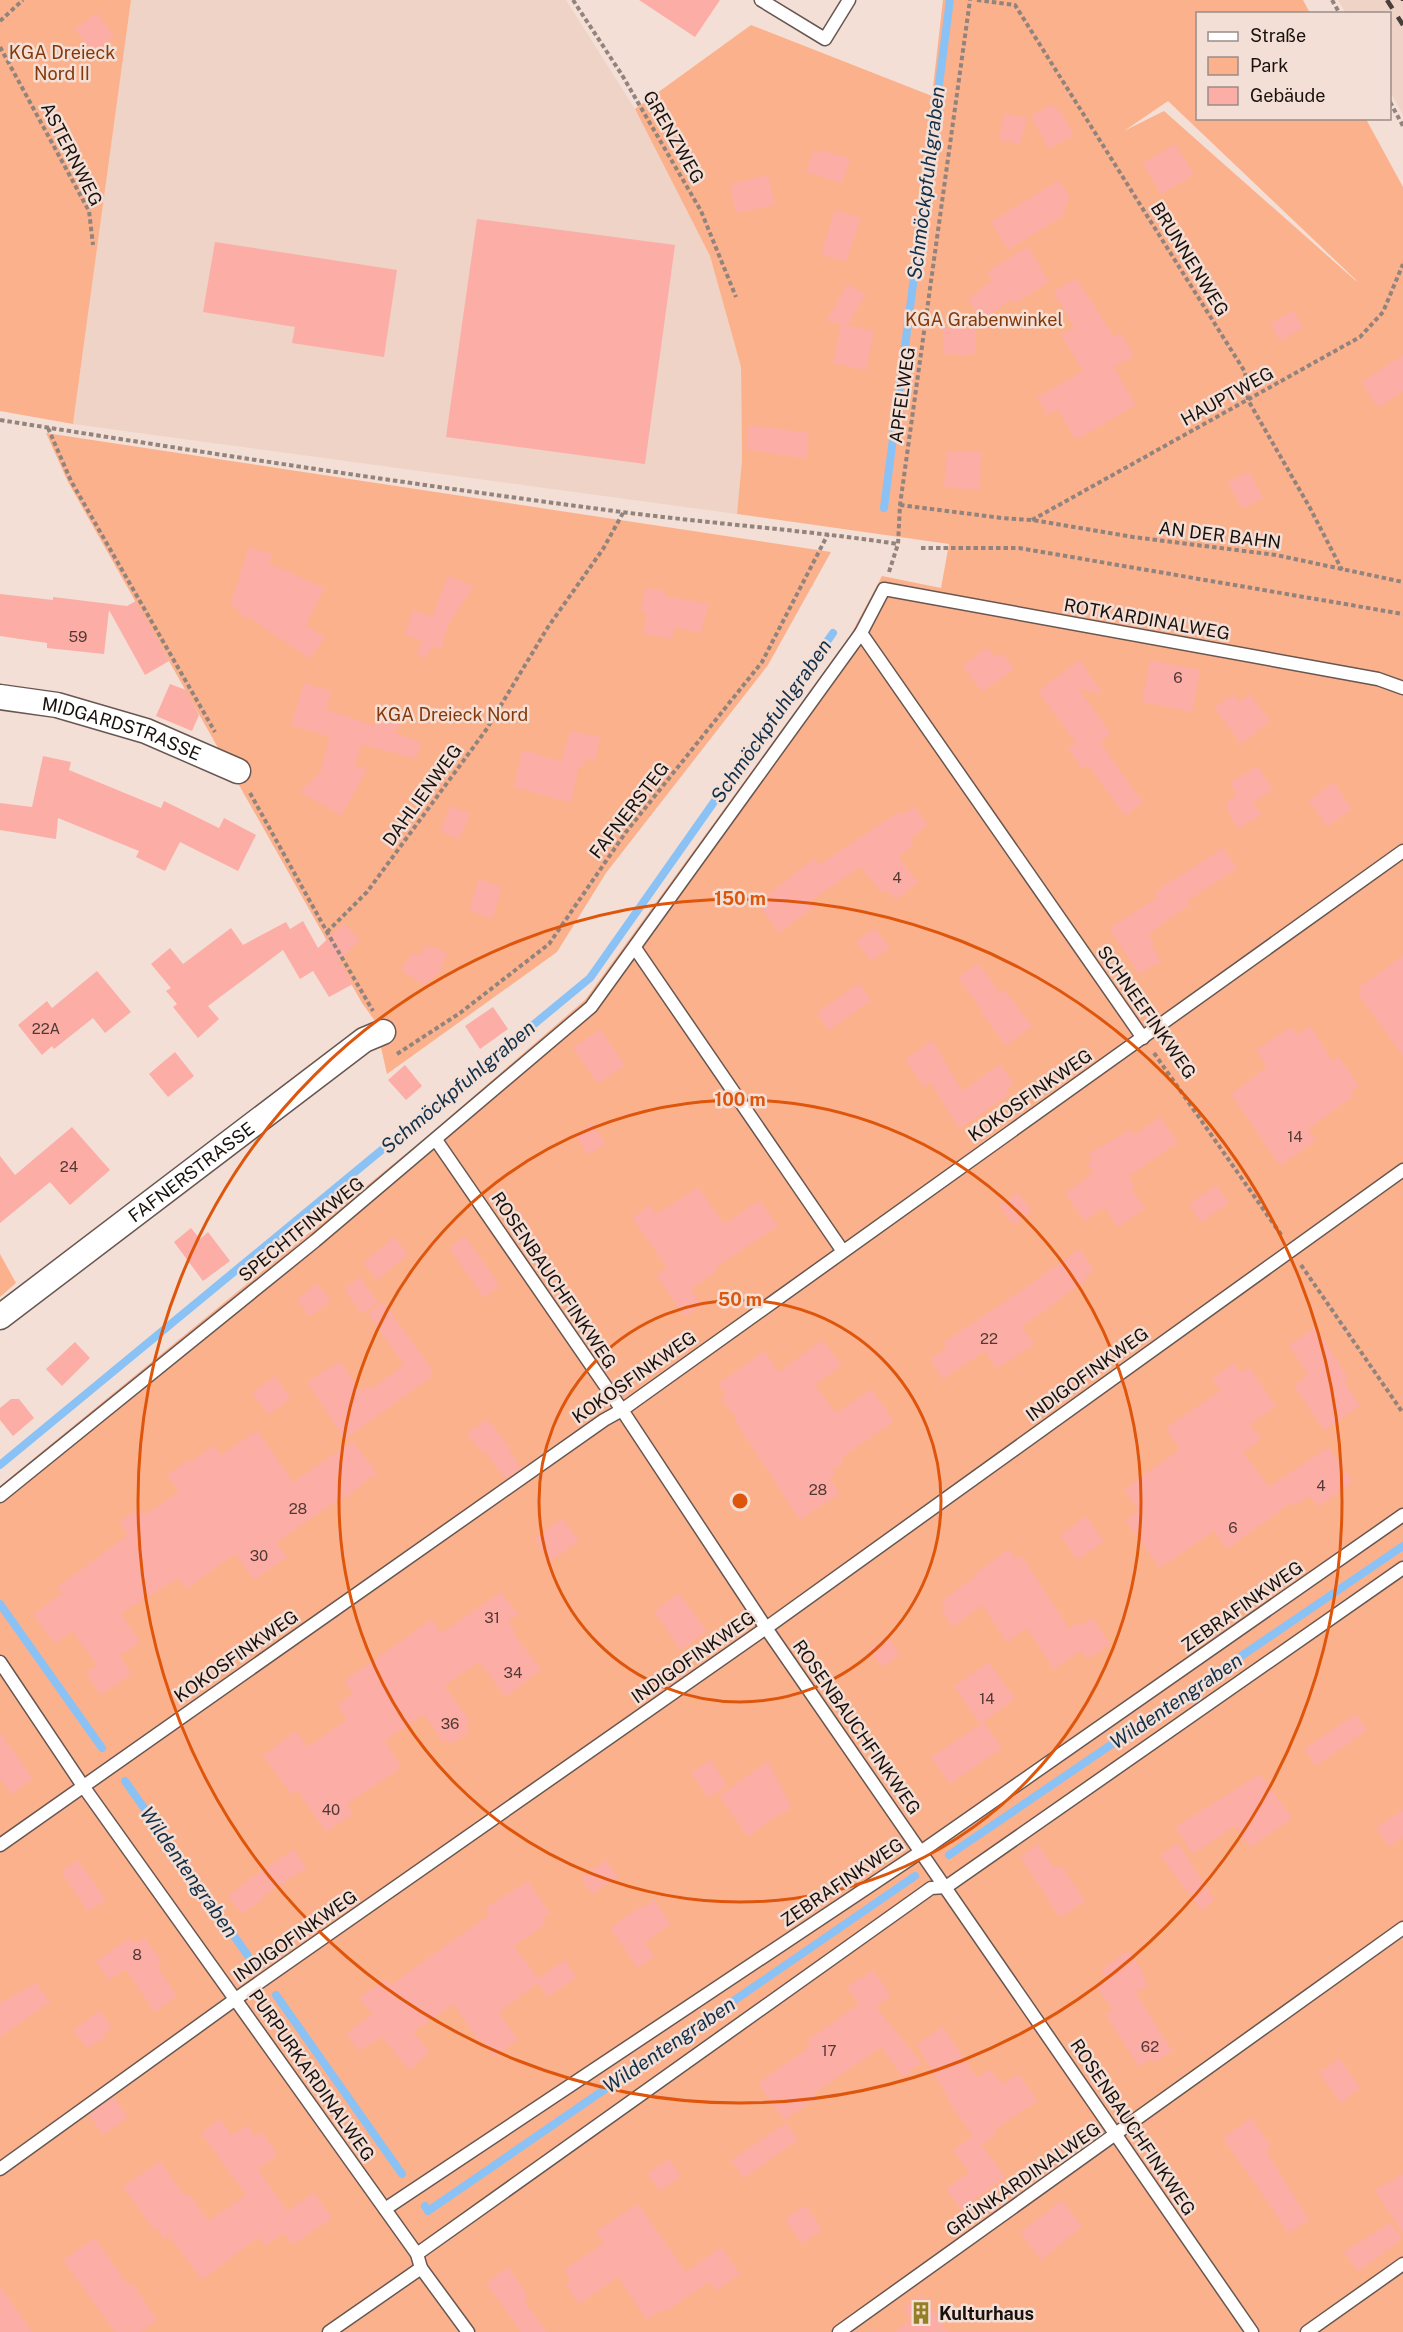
<svg xmlns="http://www.w3.org/2000/svg" width="1403" height="2332" font-family="'Public Sans',sans-serif">
<rect width="100%" height="100%" fill="#f3dfd6"/>
<g fill="#eed3c6">
<polygon points="131,0 566,0 635,109 710,256 741,367 742,460 737,514 73,424"/>
<polygon points="1338,0 1403,0 1403,115 1390,91 1390,14 1346,13"/>
</g>
<g fill="#fcb18d" fill-rule="evenodd">
<polygon points="0,0 131,0 73,424 0,411"/>
<path d="M943,0H1303L1310,13L1198,14V118L1366,119L1403,187V2332H0V1486L425,1138L585,1000L850,636L882,576L941,588L949,544L737,514L742,460L741,367L710,256L635,109L751,25L932,96ZM1168,101L1356,280V281L1164,111L1124,131Z"/>
<polygon points="46,433 831,552 768,665 606,873 557,952 387,1074 375,1021 362,1003 68,482"/>
<polygon points="0,1254 16,1283 0,1297"/>
</g>
<g fill="none" stroke-linecap="round" stroke-linejoin="round">
<g stroke="#8ac2f5" stroke-width="8">
<polyline points="884,508 950,0"/>
<polyline points="0,1465 590,978 833,633"/>
<polyline points="0,1604 102,1748"/>
<polyline points="125,1781 253,1963"/>
<polyline points="949,1855 1403,1546"/>
<polyline points="276,1995 402,2174"/>
<polyline points="425,2206 428,2211 915,1876"/>
</g>
</g>
<g fill="#fcada6">
<polygon points="639,0 720,0 695,37"/>
<polygon points="97,13 114,36 93,52 75,29"/>
<polygon points="1053,104 1057,111 1059,109 1074,135 1049,149 1031,116"/>
<polygon points="1004,113 1027,118 1020,144 999,140"/>
<polygon points="1175,144 1194,175 1161,194 1143,163"/>
<polygon points="822,150 850,159 842,183 806,172 813,151 822,154"/>
<polygon points="768,175 775,205 736,213 730,184"/>
<polygon points="1059,180 1069,196 1063,216 1008,250 991,222"/>
<polygon points="835,210 861,218 846,262 821,254"/>
<polygon points="477,219 675,245 645,464 446,437"/>
<polygon points="215,242 397,270 384,357 292,343 295,327 203,312"/>
<polygon points="1028,246 1049,282 1014,304 1011,299 982,321 968,299 992,280 987,272"/>
<polygon points="1076,278 1114,337 1121,333 1134,356 1114,367 1136,405 1076,440 1057,409 1047,415 1037,397 1083,371 1061,335 1074,327 1053,292"/>
<polygon points="847,284 866,294 848,325 874,331 866,370 833,363 841,325 827,320"/>
<polygon points="1293,310 1303,328 1280,341 1270,324"/>
<polygon points="943,327 976,329 976,353 968,355 943,354"/>
<polygon points="1403,355 1403,391 1378,408 1361,382"/>
<polygon points="749,425 809,433 806,459 746,449"/>
<polygon points="947,451 981,452 980,490 944,487"/>
<polygon points="1249,471 1263,498 1242,509 1228,482"/>
<polygon points="249,547 272,554 269,563 324,588 306,625 325,637 310,659 248,617 246,620 231,603"/>
<polygon points="448,576 474,586 448,625 441,649 434,646 425,659 417,654 422,641 404,634 413,610 432,617"/>
<polygon points="645,588 666,591 665,596 708,604 701,633 675,627 672,639 643,634 647,613 641,612"/>
<polygon points="0,594 53,600 53,597 127,606 136,601 169,661 145,675 109,610 104,654 47,648 47,643 0,636"/>
<polygon points="987,647 996,658 1002,653 1014,669 982,692 963,666"/>
<polygon points="1080,660 1103,694 1079,689 1111,734 1100,742 1143,803 1125,816 1088,765 1082,769 1068,748 1076,743 1038,691"/>
<polygon points="1150,660 1200,670 1192,712 1142,702"/>
<polygon points="304,683 331,691 326,709 375,726 381,715 400,725 395,733 421,742 416,759 362,744 355,765 367,770 341,816 300,792 320,772 330,737 291,725"/>
<polygon points="170,684 186,690 199,715 192,731 156,716"/>
<polygon points="1233,694 1239,702 1250,694 1270,721 1241,744 1214,708"/>
<polygon points="570,731 600,737 595,761 585,759 583,767 579,766 571,803 514,787 522,750 561,761"/>
<polygon points="43,756 71,762 69,770 161,808 164,801 219,828 224,818 256,835 238,871 180,842 165,871 136,857 139,851 58,818 56,839 0,830 0,803 32,807"/>
<polygon points="1258,766 1273,790 1253,802 1261,815 1238,829 1226,808 1229,806 1226,802 1237,795 1230,782"/>
<polygon points="1334,782 1352,809 1327,827 1309,801"/>
<polygon points="451,806 470,814 459,839 440,831"/>
<polygon points="914,806 928,825 910,839 914,845 898,857 918,882 896,900 887,889 882,893 860,867 812,900 816,906 779,933 757,903 815,858 819,865 877,826 899,812 901,815"/>
<polygon points="1223,848 1237,868 1187,901 1189,905 1148,934 1155,944 1152,946 1161,961 1139,974 1109,928 1158,897 1155,892 1168,883"/>
<polygon points="479,879 502,887 492,919 469,910"/>
<polygon points="303,921 318,948 344,923 360,940 339,960 353,984 329,997 313,971 300,979 283,950 208,1006 219,1019 198,1038 173,1007 177,1004 166,991 171,988 151,964 170,948 183,964 231,928 243,945 286,922 290,929"/>
<polygon points="875,928 890,948 871,961 856,942"/>
<polygon points="426,945 447,952 440,972 424,985 401,970 413,952 419,956"/>
<polygon points="1403,956 1403,1056 1358,994 1362,991 1359,987"/>
<polygon points="979,963 1000,994 1005,990 1032,1026 1006,1046 980,1011 982,1010 958,977"/>
<polygon points="97,971 131,1012 105,1033 93,1018 54,1049 52,1046 42,1055 18,1025 47,1001 52,1008"/>
<polygon points="859,983 871,1001 829,1030 817,1013"/>
<polygon points="493,1007 508,1029 480,1049 465,1026"/>
<polygon points="1310,1026 1333,1061 1339,1057 1359,1086 1351,1092 1354,1096 1308,1129 1316,1140 1280,1166 1231,1094 1267,1067 1256,1050 1291,1027 1297,1035"/>
<polygon points="600,1029 625,1065 598,1084 573,1048"/>
<polygon points="932,1040 962,1091 1000,1064 1014,1084 1007,1089 1009,1094 959,1129 931,1083 924,1087 905,1060"/>
<polygon points="175,1052 194,1076 168,1097 149,1074"/>
<polygon points="405,1065 422,1086 406,1100 388,1080"/>
<polygon points="1160,1117 1178,1142 1128,1177 1135,1186 1131,1188 1145,1209 1118,1227 1104,1207 1084,1221 1065,1193 1093,1173 1087,1165 1092,1161 1088,1154 1131,1129 1134,1135"/>
<polygon points="592,1123 606,1144 588,1154 575,1135"/>
<polygon points="72,1127 110,1170 70,1205 50,1182 0,1223 0,1156 15,1175"/>
<polygon points="1216,1185 1229,1203 1201,1222 1189,1204"/>
<polygon points="698,1187 724,1224 760,1200 778,1226 715,1268 717,1271 691,1289 702,1305 685,1317 656,1275 667,1267 632,1218 650,1205 656,1214"/>
<polygon points="1018,1193 1032,1211 1013,1225 999,1206"/>
<polygon points="191,1228 200,1239 208,1232 230,1261 203,1281 174,1242"/>
<polygon points="465,1236 500,1286 484,1298 449,1248"/>
<polygon points="394,1237 408,1254 377,1280 363,1263"/>
<polygon points="1080,1249 1094,1270 1084,1277 1086,1280 1022,1327 1034,1344 997,1369 985,1351 943,1379 930,1359 947,1348 943,1343 1043,1276 1042,1275"/>
<polygon points="360,1277 378,1302 362,1314 344,1289"/>
<polygon points="317,1283 331,1301 309,1317 297,1299"/>
<polygon points="383,1302 432,1369 430,1371 434,1375 345,1439 307,1382 340,1361 360,1391 368,1386 370,1390 404,1365 368,1313"/>
<polygon points="1316,1327 1348,1378 1344,1381 1360,1406 1324,1430 1294,1386 1308,1375 1289,1345"/>
<polygon points="822,1340 842,1365 815,1385 836,1413 871,1389 894,1421 841,1458 844,1462 833,1470 836,1474 830,1478 840,1493 800,1520 735,1421 737,1419 721,1398 726,1395 718,1384 764,1351 779,1372"/>
<polygon points="75,1342 90,1358 62,1386 46,1369"/>
<polygon points="1234,1363 1241,1373 1249,1367 1276,1406 1250,1424 1262,1439 1243,1452 1269,1487 1328,1447 1353,1482 1318,1507 1310,1496 1294,1506 1292,1502 1227,1549 1214,1531 1160,1568 1125,1520 1139,1510 1124,1490 1180,1449 1166,1428 1220,1391 1212,1378"/>
<polygon points="275,1376 291,1398 268,1415 252,1393"/>
<polygon points="11,1399 19,1399 34,1418 13,1436 0,1420 0,1408"/>
<polygon points="487,1419 510,1448 508,1449 521,1468 505,1479 484,1450 481,1452 467,1433"/>
<polygon points="257,1430 293,1482 353,1441 377,1473 342,1500 340,1498 276,1543 287,1557 254,1580 235,1554 186,1589 179,1578 121,1613 140,1642 120,1656 132,1674 101,1695 86,1673 97,1665 72,1631 55,1644 33,1614 62,1593 57,1587 128,1535 119,1522 139,1508 143,1515 179,1492 167,1475 188,1460 190,1462 214,1445 221,1455"/>
<polygon points="1086,1516 1104,1541 1077,1560 1060,1535"/>
<polygon points="562,1518 579,1541 550,1561 534,1539"/>
<polygon points="1009,1549 1016,1559 1022,1556 1069,1629 1080,1622 1082,1625 1092,1618 1110,1644 1087,1659 1081,1651 1054,1669 1027,1628 1007,1642 982,1605 953,1627 941,1611 946,1607 941,1601 975,1577 973,1575"/>
<polygon points="501,1592 518,1614 508,1621 516,1632 514,1634 541,1669 506,1697 479,1662 445,1685 470,1722 465,1726 469,1732 451,1744 447,1739 443,1742 424,1714 385,1741 401,1766 396,1770 397,1771 347,1804 353,1814 326,1832 297,1790 291,1794 263,1755 296,1731 308,1747 347,1719 337,1705 353,1693 344,1681 432,1619 441,1633"/>
<polygon points="679,1593 707,1631 681,1650 654,1611"/>
<polygon points="887,1636 900,1655 882,1667 869,1649"/>
<polygon points="989,1662 1015,1699 980,1724 954,1686"/>
<polygon points="1356,1714 1367,1730 1316,1766 1304,1749"/>
<polygon points="984,1722 1002,1748 950,1784 931,1757"/>
<polygon points="0,1732 33,1779 11,1794 0,1778"/>
<polygon points="711,1760 727,1786 708,1798 691,1772"/>
<polygon points="768,1761 792,1808 766,1822 767,1823 748,1837 719,1796"/>
<polygon points="1260,1774 1292,1818 1250,1848 1235,1826 1193,1854 1175,1827"/>
<polygon points="1403,1809 1403,1837 1389,1847 1376,1828"/>
<polygon points="1178,1843 1215,1900 1201,1910 1160,1855"/>
<polygon points="1038,1844 1055,1869 1061,1865 1085,1901 1060,1918 1020,1856"/>
<polygon points="294,1849 306,1868 263,1896 264,1898 242,1914 228,1896 254,1876"/>
<polygon points="78,1860 106,1899 88,1912 61,1871"/>
<polygon points="606,1860 618,1877 592,1894 581,1878"/>
<polygon points="528,1881 550,1914 542,1919 546,1924 514,1946 538,1978 565,1960 577,1977 548,1997 538,1983 499,2012 518,2040 493,2057 481,2039 479,2042 454,2004 413,2032 430,2052 409,2070 382,2037 359,2051 346,2033 372,2014 359,1998 386,1979 390,1985 489,1915 485,1908"/>
<polygon points="654,1900 671,1924 645,1942 654,1956 638,1968 610,1928 643,1905 644,1907"/>
<polygon points="144,1937 162,1963 157,1966 177,1996 155,2012 125,1969 109,1980 96,1962 129,1938 134,1944"/>
<polygon points="1128,1950 1145,1975 1143,1976 1148,1985 1136,1993 1172,2051 1154,2063 1152,2058 1139,2067 1106,2015 1113,2010 1097,1988 1108,1980 1101,1970"/>
<polygon points="873,1970 891,1996 876,2007 921,2063 903,2077 881,2047 813,2094 816,2099 784,2120 758,2083 810,2047 806,2041 859,2004 847,1987"/>
<polygon points="36,1983 50,2002 0,2037 0,2003"/>
<polygon points="100,2011 112,2028 104,2033 107,2036 89,2048 87,2045 86,2047 73,2030"/>
<polygon points="943,2027 977,2078 990,2069 1002,2084 1019,2074 1037,2101 994,2130 997,2133 982,2145 1005,2177 961,2210 946,2189 969,2172 953,2150 973,2136 947,2099 949,2098 916,2044"/>
<polygon points="1339,2058 1360,2088 1341,2103 1319,2073"/>
<polygon points="114,2097 128,2117 103,2135 89,2115"/>
<polygon points="1251,2118 1271,2147 1266,2151 1309,2220 1288,2233 1270,2205 1223,2138"/>
<polygon points="220,2119 232,2135 247,2125 255,2136 261,2131 274,2148 273,2149 277,2155 258,2169 287,2211 314,2193 332,2218 292,2245 284,2233 265,2246 259,2237 202,2280 169,2236 164,2240 158,2229 155,2231 123,2187 160,2161 185,2196 189,2193 208,2221 246,2195 201,2133"/>
<polygon points="786,2123 798,2140 744,2178 731,2160"/>
<polygon points="669,2159 681,2176 660,2191 647,2174"/>
<polygon points="1403,2174 1403,2234 1375,2190"/>
<polygon points="1062,2200 1082,2227 1041,2260 1020,2233"/>
<polygon points="638,2204 686,2272 721,2247 740,2274 716,2291 709,2282 663,2313 661,2310 647,2320 618,2277 579,2304 566,2284 571,2281 564,2270 604,2243 596,2231"/>
<polygon points="805,2205 822,2229 802,2244 785,2219"/>
<polygon points="1391,2222 1402,2239 1358,2271 1344,2252"/>
<polygon points="95,2238 128,2285 132,2283 157,2320 141,2332 115,2332 63,2260"/>
<polygon points="508,2267 529,2297 524,2301 547,2332 521,2332 486,2283"/>
<polygon points="0,2286 32,2332 0,2332"/>
<polygon points="921,2295 948,2332 894,2332 911,2319 903,2308"/>
</g>
<g fill="none" stroke-linecap="round" stroke-linejoin="round">
<g stroke="#685750" stroke-width="15">
<g id="lane">
<polyline points="761,0 825,39 849,0"/>
<polyline points="861,633 1143,1038"/>
<polyline points="635,948 842,1250"/>
<polyline points="436,1140 622,1410 766,1628 1252,2332"/>
<polyline points="0,1496 315,1241 591,1007 861,633 884,589 1378,679 1403,688"/>
<polyline points="0,1662 83,1786 417,2254 421,2268 468,2332"/>
<path d="M0,1845L604,1420L622,1410C881,1222 1144,1039 1403,851"/>
<polyline points="0,2169 237,1998 766,1628 1403,1170"/>
<polyline points="385,2209 922,1851 1403,1515"/>
<polyline points="417,2254 931,1888 946,1887 1403,1568"/>
<polyline points="329,2332 421,2268"/>
<polyline points="839,2332 1403,1928"/>
<polyline points="1307,2332 1403,2264"/>
</g>
</g>
<g stroke="#685750" stroke-width="27">
<g id="street">
<path id="s1" d="M0,697L57,705L146,731L238,771"/>
<path id="s2" d="M0,1317L364,1040L383,1032"/>
</g>
</g>
<g stroke="#92847d" stroke-width="4" stroke-dasharray="4.5 3" stroke-linecap="butt">
<polyline points="573,0 622,75 701,211 736,297"/>
<polyline points="977,0 1015,5 1245,372 1248,400 1310,508 1342,570"/>
<polyline points="1332,0 1340,14"/>
<polyline points="0,21 23,0"/>
<polyline points="0,47 89,211 93,245"/>
<polyline points="1390,102 1403,126"/>
<path d="M0,420C207,453 414,485 622,512C714,524 806,530 898,544"/>
<polyline points="48,428 71,481 215,732"/>
<polyline points="900,505 1002,518 1032,520 1133,537 1276,555 1403,582"/>
<polyline points="1032,520 1360,337 1383,312 1403,264"/>
<polyline points="921,548 1019,548 1403,614"/>
<polyline points="889,572 898,544 900,505 970,0"/>
<polyline points="250,793 327,932 373,1011"/>
<polyline points="327,932 367,892 486,730 548,627 603,549 623,513"/>
<polyline points="1154,1053 1282,1236"/>
<polyline points="397,1054 460,1013 549,944 626,832 762,662 828,534"/>
<polyline points="1301,1265 1403,1413"/>
</g>
<use href="#lane" stroke="#fff" stroke-width="12"/>
<use href="#street" stroke="#fff" stroke-width="24"/>
<g stroke="#483e3a" stroke-width="4.5" stroke-dasharray="10 10" stroke-linecap="butt">
<polyline points="1387,0 1403,25"/>
<polyline points="1403,0 1403,1"/>
</g>
</g>
<g fill="none" stroke="#de550c" stroke-width="3">
<circle cx="740" cy="1501" r="201"/>
<circle cx="740" cy="1501" r="401"/>
<circle cx="740" cy="1501" r="602"/>
</g>
<defs>
<g id="building-bare" transform="scale(1.8)"><path d="M-4-6H4V6H1V3H-1V6H-4ZM-2.5-4.3h1.7v1.8h-1.7ZM.8-4.3h1.7v1.8H.8ZM-2.5-1h1.7V.8h-1.7ZM.8-1h1.7V.8H.8Z" fill="#947f26" stroke="#f3dfd6" stroke-width="2.5" paint-order="stroke"/></g>
</defs>
<g fill-rule="evenodd">
<use href="#building-bare" x="921" y="2313"/>
</g>
<g text-anchor="middle" dominant-baseline="central" stroke-width="5" stroke-linejoin="round" paint-order="stroke">
<g font-size="15" fill="#513834">
<text x="78" y="636">59</text>
<text x="1178" y="677">6</text>
<text x="897" y="877">4</text>
<text x="46" y="1028">22A</text>
<text x="1295" y="1136">14</text>
<text x="69" y="1166">24</text>
<text x="989" y="1338">22</text>
<text x="1321" y="1485">4</text>
<text x="818" y="1489">28</text>
<text x="298" y="1508">28</text>
<text x="1233" y="1527">6</text>
<text x="259" y="1555">30</text>
<text x="492" y="1617">31</text>
<text x="513" y="1672">34</text>
<text x="987" y="1698">14</text>
<text x="450" y="1723">36</text>
<text x="331" y="1809">40</text>
<text x="137" y="1954">8</text>
<text x="1150" y="2046">62</text>
<text x="829" y="2050">17</text>
</g>
<g font-size="18" fill="#85390a" stroke="#f3dfd6">
<text x="62" y="52">KGA Dreieck<tspan x="62" dy="21">Nord II</tspan></text>
<text x="984" y="319">KGA Grabenwinkel</text>
<text x="452" y="714">KGA Dreieck Nord</text>
</g>
<g font-size="18" fill="#18110e" stroke="#f3dfd6">
<text transform="translate(674 137) rotate(60)">GRENZWEG</text>
<text transform="translate(72 154) rotate(63)">ASTERNWEG</text>
<text transform="translate(1190 259) rotate(58)">BRUNNENWEG</text>
<text transform="translate(902 395) rotate(-82)">APFELWEG</text>
<text transform="translate(1227 396) rotate(-29)">HAUPTWEG</text>
<text transform="translate(1220 535) rotate(7)">AN DER BAHN</text>
<text transform="translate(1147 619) rotate(10)">ROTKARDINALWEG</text>
<text stroke="none"><textPath href="#s1" startOffset="126">MIDGARDSTRASSE</textPath></text>
<text transform="translate(422 795) rotate(-54)">DAHLIENWEG</text>
<text transform="translate(629 810) rotate(-52)">FAFNERSTEG</text>
<text transform="translate(1147 1012) rotate(55)">SCHNEEFINKWEG</text>
<text transform="translate(1030 1095) rotate(-35)">KOKOSFINKWEG</text>
<text stroke="none"><textPath href="#s2" startOffset="240">FAFNERSTRASSE</textPath></text>
<text transform="translate(301 1229) rotate(-39)">SPECHTFINKWEG</text>
<text transform="translate(554 1280) rotate(56)">ROSENBAUCHFINKWEG</text>
<text transform="translate(1087 1374) rotate(-36)">INDIGOFINKWEG</text>
<text transform="translate(634 1377) rotate(-35)">KOKOSFINKWEG</text>
<text transform="translate(1242 1606) rotate(-35)">ZEBRAFINKWEG</text>
<text transform="translate(236 1656) rotate(-35)">KOKOSFINKWEG</text>
<text transform="translate(693 1657) rotate(-35)">INDIGOFINKWEG</text>
<text transform="translate(857 1727) rotate(55)">ROSENBAUCHFINKWEG</text>
<text transform="translate(842 1882) rotate(-34)">ZEBRAFINKWEG</text>
<text transform="translate(295 1936) rotate(-35)">INDIGOFINKWEG</text>
<text transform="translate(312 2075) rotate(55)">PURPURKARDINALWEG</text>
<text transform="translate(1133 2127) rotate(56)">ROSENBAUCHFINKWEG</text>
<text transform="translate(1023 2179) rotate(-35)">GRÜNKARDINALWEG</text>
</g>
<g font-size="18" font-weight="bold" fill="#18110e" stroke="#f3dfd6" text-anchor="start">
<text x="939" y="2313">Kulturhaus</text>
</g>
<g font-size="20" font-style="italic" fill="#12304a" stroke="#f3dfd6">
<text transform="translate(926 183) rotate(-83)">Schmöckpfuhlgraben</text>
<text transform="translate(771 721) rotate(-55)">Schmöckpfuhlgraben</text>
<text transform="translate(458 1087) rotate(-40)">Schmöckpfuhlgraben</text>
<text transform="translate(1176 1701) rotate(-34)">Wildentengraben</text>
<text transform="translate(189 1872) rotate(55)">Wildentengraben</text>
<text transform="translate(669 2045) rotate(-34)">Wildentengraben</text>
</g>
</g>
<circle cx="740" cy="1501" r="9" fill="#de550c" stroke="#f3dfd6" stroke-width="3"/>
<g font-size="18" text-anchor="middle" font-weight="bold" fill="#de550c" stroke="#f3dfd6" stroke-width="5" stroke-linejoin="round" paint-order="stroke">
<text x="740" y="905">150 m</text>
<text x="740" y="1106">100 m</text>
<text x="740" y="1306">50 m</text>
</g>
<rect x="1196" y="12" width="195" height="108" fill="#f3dfd6" stroke="#9b8d86" stroke-width="1.5"/>
<rect x="1208" y="32" width="30" height="9" fill="#ffffff" stroke="#9b8d86" stroke-width="1.5"/>
<text x="1250" y="42" font-size="18" fill="#18110e">Straße</text>
<rect x="1208" y="57" width="30" height="18" fill="#fcb18d" stroke="#9b8d86" stroke-width="1.5"/>
<text x="1250" y="72" font-size="18" fill="#18110e">Park</text>
<rect x="1208" y="87" width="30" height="18" fill="#fcada6" stroke="#9b8d86" stroke-width="1.5"/>
<text x="1250" y="102" font-size="18" fill="#18110e">Gebäude</text>
</svg>
